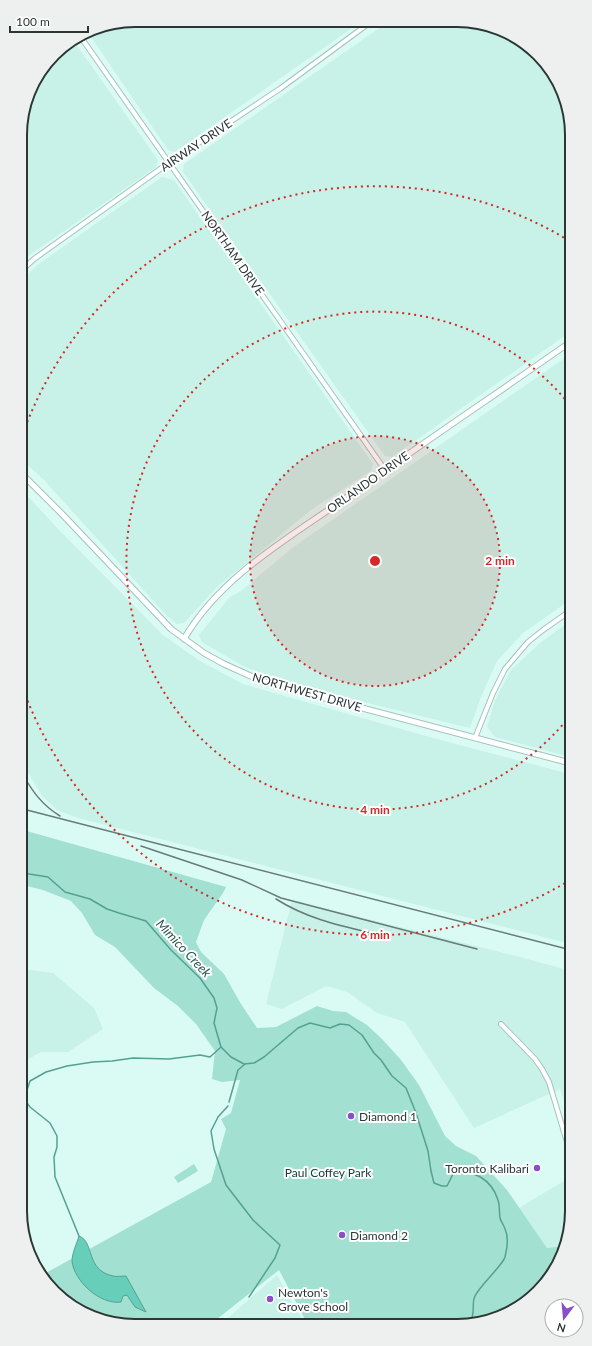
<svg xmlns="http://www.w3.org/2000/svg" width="592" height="1346" font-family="Lato,sans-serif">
<rect width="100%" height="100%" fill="#dafbf3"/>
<g fill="#c8f2e7">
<polygon points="135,20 362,21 175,152 168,150 87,31 91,29"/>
<polygon points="388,22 480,22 533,49 568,105 569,333 392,457 385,456 183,172 184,164"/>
<polygon points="73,40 158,160 156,167 21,261 20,127 32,84 59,49"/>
<polygon points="162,177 174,180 373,464 371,471 311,510 217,587 184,623 177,624 168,617 44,480 21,459 21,280 40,263"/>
<polygon points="569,355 570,600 523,633 497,661 481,697 470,728 293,685 243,666 202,642 199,635 229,598 242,590 292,548"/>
<polygon points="21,489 61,532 163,635 200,661 243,684 433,738 570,774 571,944 78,818 57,810 42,796 22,762"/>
<polygon points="570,621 570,757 495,737 487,727 495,700 511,670 540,643"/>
<polygon points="292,900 520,957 571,971 571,1113 568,1114 560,1089 474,1128 405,1022 377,1013 347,992 326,986 282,1009 266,1004"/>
<polygon points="23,969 53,973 94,1008 103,1029 68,1052 41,1052 23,1062"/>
<polygon points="569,1178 572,1182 572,1219 565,1246 547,1248 519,1208"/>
<polygon points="277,1275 304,1323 222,1323"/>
</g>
<g fill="#a2e0d1">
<polygon points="23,830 226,887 223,893 204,920 196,942 201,952 224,974 241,1004 257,1028 276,1027 317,1006 333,1011 346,1012 367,1025 382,1039 401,1060 419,1085 445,1136 456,1146 476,1156 507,1190 547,1248 565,1246 563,1255 544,1287 487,1322 307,1323 279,1270 212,1323 112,1324 59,1297 44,1274 211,1182 226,1129 221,1119 231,1113 240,1080 222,1082 212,1079 215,1051 196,1024 178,1006 154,988 115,947 95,935 82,913 71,901 43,890 23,885"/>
<polygon points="194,1164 198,1171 178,1183 174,1177"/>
</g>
<path fill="#67cfb9" stroke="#55a191" d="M79,1236C95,1242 85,1270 113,1276C117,1277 122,1276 126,1276L146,1312L135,1307L127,1295L123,1296L121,1302C100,1305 74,1281 72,1261C72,1253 77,1243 79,1236Z"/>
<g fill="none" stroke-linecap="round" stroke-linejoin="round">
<g stroke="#55a191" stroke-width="1.5">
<path d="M23,873L48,877L65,892L90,899L107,909L119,913L146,921L171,950L200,978L214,998L217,1008L214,1023L221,1047L231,1057L244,1064L254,1063L264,1057L298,1028L310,1023L330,1028L340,1024L349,1025L362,1035L374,1053L381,1060L392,1076L406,1088L416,1113L428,1151L431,1171L434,1183L442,1186H447L453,1174C473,1168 492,1180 498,1200C500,1206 499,1212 500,1218C501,1222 504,1225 505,1229C509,1237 507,1249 505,1257C503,1265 481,1284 475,1296C471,1304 476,1313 470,1322"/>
<polyline points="229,1102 238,1070 245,1064"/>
<polyline points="228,1106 218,1117 211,1131 214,1149 226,1185 253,1220 280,1245 275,1258 249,1297"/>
<polyline points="79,1236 55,1177 54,1157 57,1147 57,1136 50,1123 30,1107 24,1099 30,1081 46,1072 67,1066 93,1062 112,1061 133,1058 169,1059 200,1055 210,1057 221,1047"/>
</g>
<g stroke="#a3c3bb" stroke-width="6">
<g id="minor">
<polyline points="80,36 385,470"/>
<polyline points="21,271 34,259 170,162 281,88 372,21"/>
<polyline points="475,738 493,693 505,669 528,642 543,630 570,611"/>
<polyline points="501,1024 535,1059 542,1069 549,1082 572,1159"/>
</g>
</g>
<g stroke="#a3c3bb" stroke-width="7">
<g id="tertiary">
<polyline points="21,473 63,515 171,629 204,653 224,664 264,682 570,763"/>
<path d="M184,639C221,575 291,537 350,495C422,444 496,394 569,343"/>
</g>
</g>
<use href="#minor" stroke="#fff" stroke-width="4"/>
<use href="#tertiary" stroke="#fff" stroke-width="5"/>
<g stroke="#677b77" stroke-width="1.5">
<path d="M22,773C32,791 42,805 60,816"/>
<polyline points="23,809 571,950"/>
<polyline points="141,846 242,880 281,898 477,949"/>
<path d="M276,899C306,918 337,925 371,933"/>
</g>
</g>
<circle cx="375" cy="561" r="125" fill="#d62828" fill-opacity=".12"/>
<g fill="none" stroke="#d62828" stroke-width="2" stroke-dasharray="2 4">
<circle cx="375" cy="561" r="125"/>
<path d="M570 716A249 249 0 1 1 569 404"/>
<path d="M570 880A374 374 0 0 1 22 686M21 439A374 374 0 0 1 568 240"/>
</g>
<g fill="#894fc6" stroke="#fff" stroke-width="1.5">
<circle cx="351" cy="1116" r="4"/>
<circle cx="537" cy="1168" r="4"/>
<circle cx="342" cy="1235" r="4"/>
<circle cx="270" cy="1299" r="4"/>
</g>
<g text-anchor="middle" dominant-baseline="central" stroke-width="4" stroke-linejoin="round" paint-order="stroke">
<g font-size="12" fill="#2a3734" stroke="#fff">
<text transform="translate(196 145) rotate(-34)">AIRWAY DRIVE</text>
<text transform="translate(233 253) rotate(55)">NORTHAM DRIVE</text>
<text transform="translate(368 482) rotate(-35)">ORLANDO DRIVE</text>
<text transform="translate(307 692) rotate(16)">NORTHWEST DRIVE</text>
</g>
<g font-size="12" fill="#2a3734" stroke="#fff" text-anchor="start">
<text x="359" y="1116">Diamond 1</text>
<text x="529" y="1168" text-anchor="end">Toronto Kalibari</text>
<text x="350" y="1235">Diamond 2</text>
<text x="278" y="1292">Newton's<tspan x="278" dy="14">Grove School</tspan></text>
</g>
<g font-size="12" fill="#124239" stroke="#fff">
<text x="328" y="1172">Paul Coffey Park</text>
</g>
<g font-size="13" font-style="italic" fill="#2a574d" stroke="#fff">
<text transform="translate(184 948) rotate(47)">Mimico Creek</text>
</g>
</g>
<path d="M0 0H592V1346H0ZM135 27H457A108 108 0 0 1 565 135V1211A108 108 0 0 1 457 1319H135A108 108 0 0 1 27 1211V135A108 108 0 0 1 135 27Z" fill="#eeefef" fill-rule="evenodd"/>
<path fill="none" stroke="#2a3734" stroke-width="2" d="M135 27H457A108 108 0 0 1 565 135V1211A108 108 0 0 1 457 1319H135A108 108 0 0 1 27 1211V135A108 108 0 0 1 135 27Z"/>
<circle cx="375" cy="561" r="6" fill="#d62828" stroke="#fff" stroke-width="2"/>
<g font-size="12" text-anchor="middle" font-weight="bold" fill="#d62828" stroke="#fff" stroke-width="4" stroke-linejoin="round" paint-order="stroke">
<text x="500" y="565">2 min</text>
<text x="375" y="814">4 min</text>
<text x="375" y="939">6 min</text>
</g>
<g transform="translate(564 1318) rotate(196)"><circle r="19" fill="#ffffff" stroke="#aaafae"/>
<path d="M0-3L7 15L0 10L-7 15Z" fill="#894fc6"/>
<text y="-6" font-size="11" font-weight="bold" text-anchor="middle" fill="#2a3734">N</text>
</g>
<path d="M10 26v6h78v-6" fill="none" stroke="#2a3734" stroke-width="2"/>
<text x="16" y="26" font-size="12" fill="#2a3734" stroke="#ffffff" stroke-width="3" paint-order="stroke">100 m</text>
</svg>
